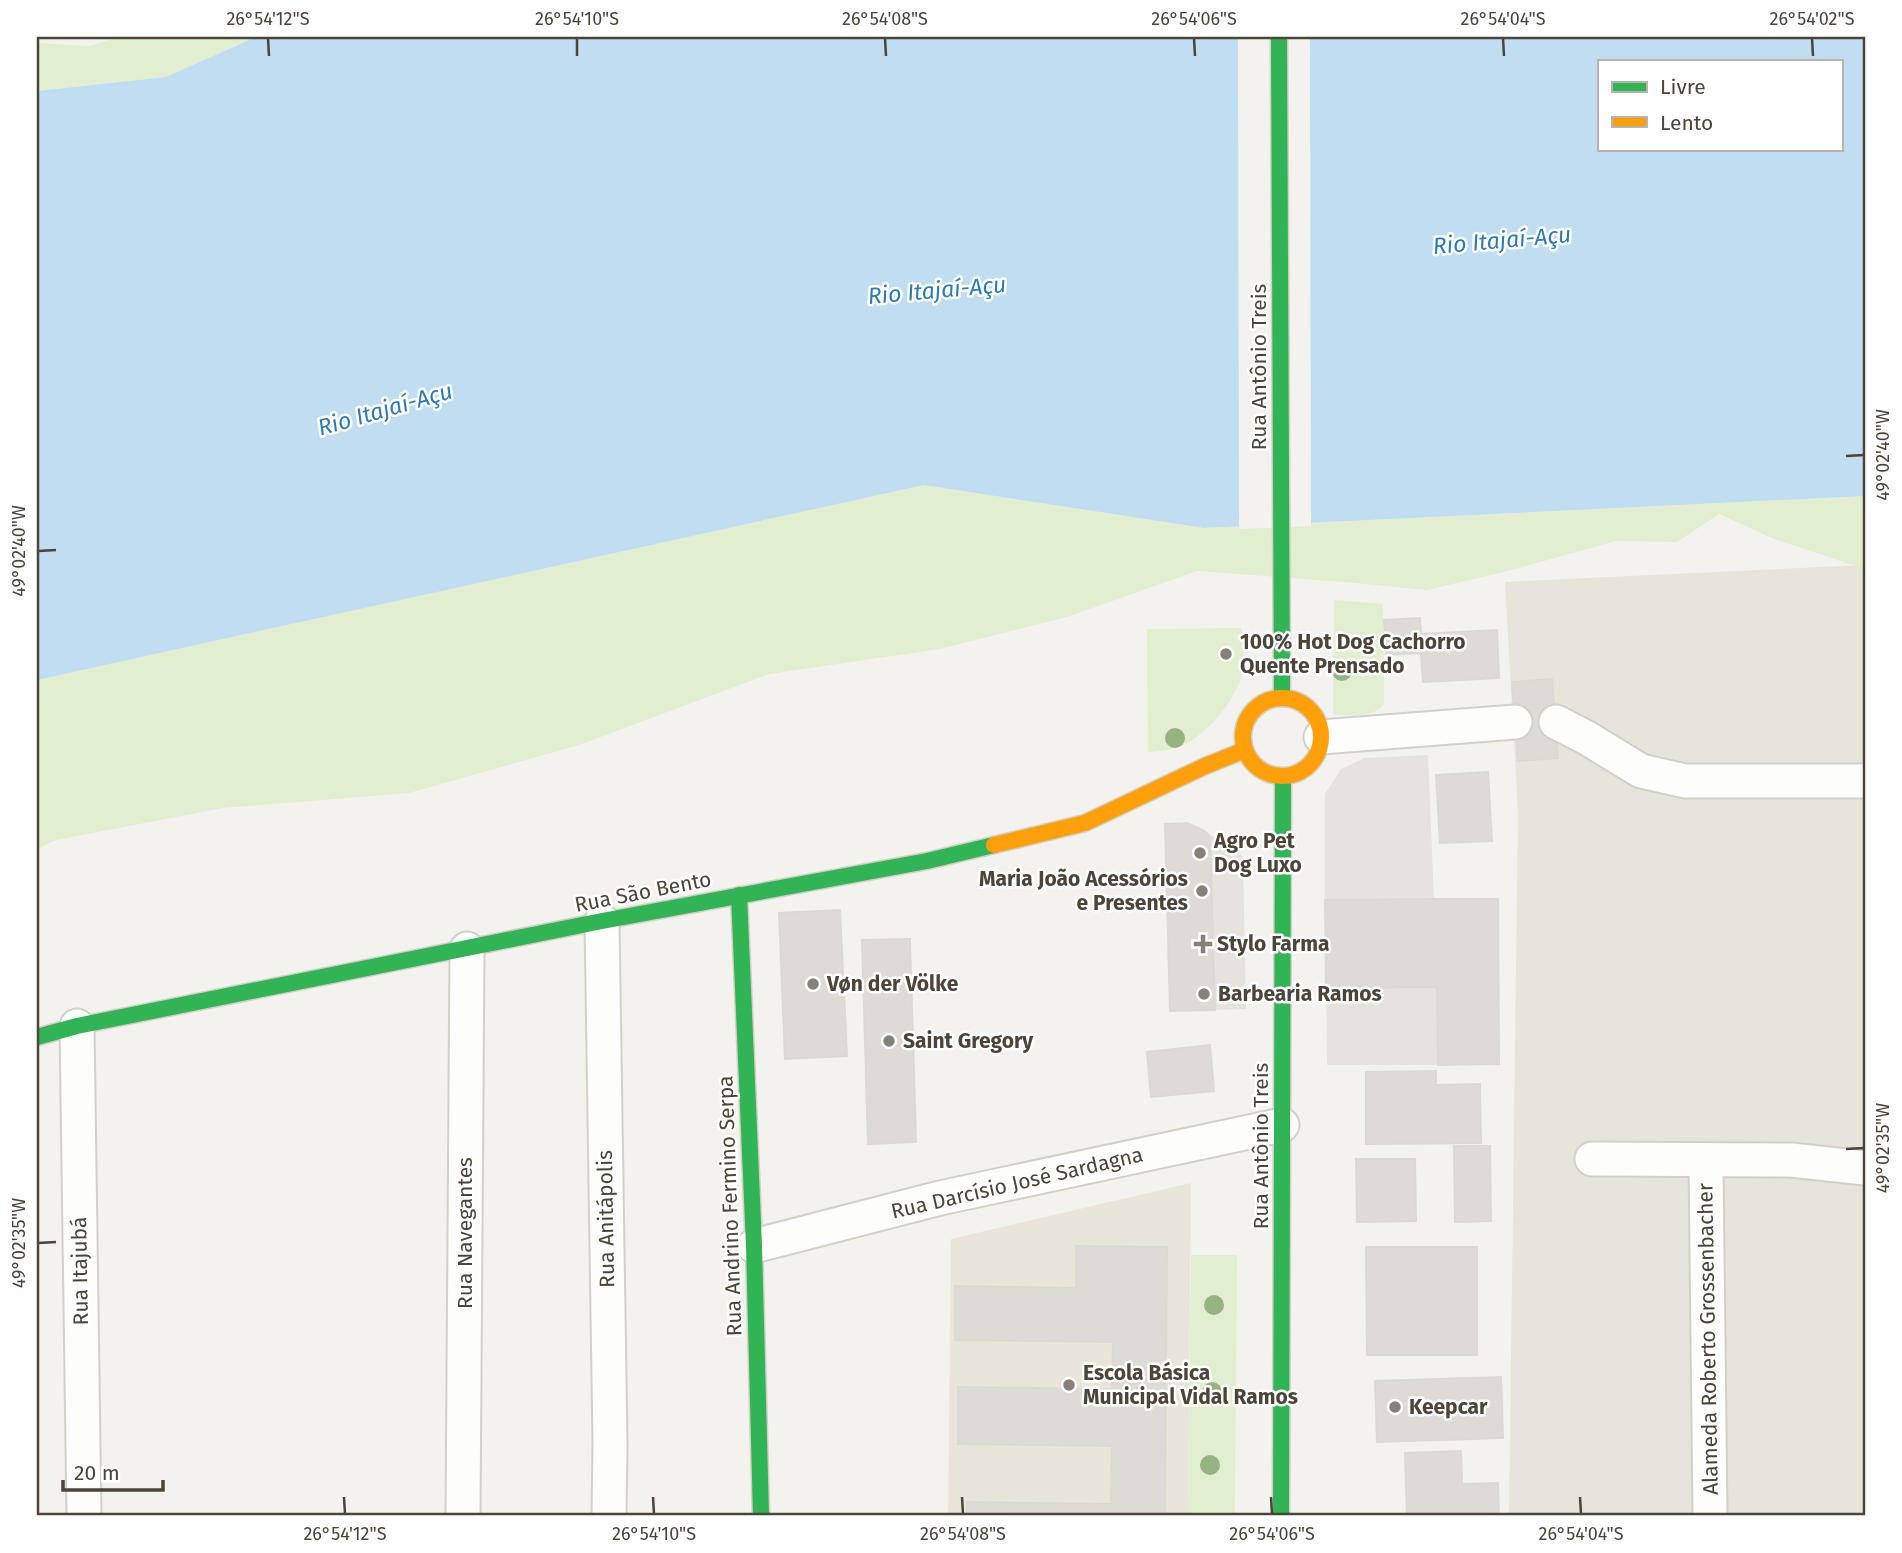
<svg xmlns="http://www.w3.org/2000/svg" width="1902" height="1553" font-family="'Fira Sans',sans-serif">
<rect width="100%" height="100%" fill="#f4f2ee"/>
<polygon fill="#e7e4dc" points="1865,565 1865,1516 1509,1516 1518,813 1505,582"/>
<polygon fill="#eae5da" points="1191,1183 1188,1516 948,1516 951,1239"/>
<g fill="#e1eecf">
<polygon points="120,37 256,37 166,77 37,91 37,43 90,46"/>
<polygon points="924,485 1204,528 1865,496 1865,569 1774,539 1719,514 1677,542 1616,541 1508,571 1427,590 1345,582 1197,571 1067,617 940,649 769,674 579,745 409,793 223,808 56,840 37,849 37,680"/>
<path d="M1334,600L1383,604L1384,703C1376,719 1349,714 1333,715Z"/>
<path d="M1241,628C1244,639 1245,655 1244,666C1240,697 1205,739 1176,748C1167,751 1157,751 1148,752L1147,629Z"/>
<polygon points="1191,1255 1237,1255 1235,1516 1188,1516"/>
</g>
<g fill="#e6e3df">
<polygon points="1428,755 1434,899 1325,900 1325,794 1341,769 1365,758"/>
<polygon points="1210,836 1230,836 1243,858 1246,1009 1215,1010"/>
<polygon points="1437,987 1438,1065 1327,1065 1326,988"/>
</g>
<path fill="#c0ddf1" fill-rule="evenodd" d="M256,37H1865V496L1204,528L924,485L37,680V91L166,77ZM1599,61H1841V149H1599Z"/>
<polygon fill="#f4f2ee" points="1238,37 1310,37 1311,526 1239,529"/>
<g fill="#dedbd6" stroke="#dcd9d4" stroke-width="2">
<polygon points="1420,618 1421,634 1497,630 1499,678 1423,682 1421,653 1386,655 1384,620"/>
<polygon points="1552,679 1558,758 1518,761 1512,682"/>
<polygon points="1488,772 1492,841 1440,843 1436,775"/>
<polygon points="1187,823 1203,830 1210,836 1215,1010 1170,1011 1165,824"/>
<polygon points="1434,899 1498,899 1499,1064 1438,1065 1437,987 1326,988 1325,900"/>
<polygon points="840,910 847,1056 785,1059 779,913"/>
<polygon points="910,939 916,1142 868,1144 862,940"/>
<polygon points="1210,1045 1214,1091 1151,1097 1147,1052"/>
<polygon points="1436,1071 1436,1085 1480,1084 1481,1143 1366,1144 1366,1072"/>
<polygon points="1454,1146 1490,1146 1491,1221 1455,1222"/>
<polygon points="1356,1159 1415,1159 1416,1221 1357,1222"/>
<polygon points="1076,1246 1167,1247 1165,1516 967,1516 967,1502 1111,1504 1112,1446 958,1444 958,1387 1112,1389 1113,1342 955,1340 955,1286 1076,1288"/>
<polygon points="1366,1247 1477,1247 1477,1355 1367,1355"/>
<polygon points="1501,1377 1503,1438 1377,1442 1375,1381"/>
<polygon points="1461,1451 1462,1484 1498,1483 1499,1516 1407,1516 1405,1453"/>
</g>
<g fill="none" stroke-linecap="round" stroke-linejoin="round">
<g stroke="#d2d0cb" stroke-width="37">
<g id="street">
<polyline points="1556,722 1587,738 1641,771 1685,781 1865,781"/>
<polyline points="1321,737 1515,722"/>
<polyline points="602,921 610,1444 609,1516"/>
<polyline points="77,1026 84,1516"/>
<polyline points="1592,1159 1791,1160 1865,1168"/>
<polyline points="1706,1161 1710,1516"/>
<polyline points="754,1246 940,1198 1282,1125"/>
<polyline points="463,1516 467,949"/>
</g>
</g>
<g stroke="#d3cfc5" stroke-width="19">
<g id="fast">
<polyline points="1279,37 1282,698"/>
<polyline points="739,895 754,1246 761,1516"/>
<polyline points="37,1037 77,1026 602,921 927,861 994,845"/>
<polyline points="1281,1516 1283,776"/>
</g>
</g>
<g stroke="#d3cfc5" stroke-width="19">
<g id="slow">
<circle cx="1282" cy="737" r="39"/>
<polyline points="994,845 1085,823 1205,766 1245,750"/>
</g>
</g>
<use href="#street" stroke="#fdfdfc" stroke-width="33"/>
<use href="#fast" stroke="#30b455" stroke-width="16"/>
<use href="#slow" stroke="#ff9f0a" stroke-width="16"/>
</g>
<g fill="#96b382">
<circle cx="1342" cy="671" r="10"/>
<circle cx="1175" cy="738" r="10"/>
<circle cx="1214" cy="1305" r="10"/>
<circle cx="1212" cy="1392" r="10"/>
<circle cx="1210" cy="1465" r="10"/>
</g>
<path fill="none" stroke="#4b4439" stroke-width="2.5" d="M268,38L269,56M577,38V56M885,38L886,56M1194,38L1195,56M1503,38L1504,56M1812,38L1813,56M1846,456L1864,455M38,551L56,550M1846,1149L1864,1148M38,1243L56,1242M344,1497L345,1514M653,1497L654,1514M962,1497L963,1514M1271,1497L1272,1514M1580,1497L1581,1514"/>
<g fill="#868178" stroke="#fff" stroke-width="2.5">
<circle cx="1226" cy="654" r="7"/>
<circle cx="1200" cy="853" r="7"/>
<circle cx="1202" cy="891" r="7"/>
<path d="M1199.5 933.5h7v7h7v7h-7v7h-7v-7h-7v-7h7z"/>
<circle cx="813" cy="984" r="7"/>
<circle cx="1204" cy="994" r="7"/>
<circle cx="889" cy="1041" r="7"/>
<circle cx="1069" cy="1385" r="7"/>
<circle cx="1395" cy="1407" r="7"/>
</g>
<g text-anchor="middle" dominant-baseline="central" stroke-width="5" stroke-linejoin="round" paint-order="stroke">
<g font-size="21" fill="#4b4439" stroke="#fff">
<text transform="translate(1259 367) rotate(-90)">Rua Antônio Treis</text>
<text transform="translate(643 892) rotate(-11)">Rua São Bento</text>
<text transform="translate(1261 1146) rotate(-90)">Rua Antônio Treis</text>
<text transform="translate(1017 1183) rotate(-13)">Rua Darcísio José Sardagna</text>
<text transform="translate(730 1206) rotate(-92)">Rua Andrino Fermino Serpa</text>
<text transform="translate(606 1219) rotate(-91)">Rua Anitápolis</text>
<text transform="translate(465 1233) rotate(-90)">Rua Navegantes</text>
<text transform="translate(80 1271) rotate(-91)">Rua Itajubá</text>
<text transform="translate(1708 1339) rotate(-91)">Alameda Roberto Grossenbacher</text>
</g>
<g font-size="21" font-weight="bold" fill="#4b4439" stroke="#fff" text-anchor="start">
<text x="1240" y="642">100% Hot Dog Cachorro<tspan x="1240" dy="24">Quente Prensado</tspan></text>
<text x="1214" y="841">Agro Pet<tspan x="1214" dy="24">Dog Luxo</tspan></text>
<text x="1188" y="879" text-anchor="end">Maria João Acessórios<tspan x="1188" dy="24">e Presentes</tspan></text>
<text x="1217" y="944">Stylo Farma</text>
<text x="827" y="984">Vøn der Völke</text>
<text x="1218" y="994">Barbearia Ramos</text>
<text x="903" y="1041">Saint Gregory</text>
<text x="1083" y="1373">Escola Básica<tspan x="1083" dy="24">Municipal Vidal Ramos</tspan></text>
<text x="1409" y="1407">Keepcar</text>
</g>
<g font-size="23" font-style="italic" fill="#2e7ab2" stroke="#fff">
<text transform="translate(1502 240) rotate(-5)">Rio Itajaí-Açu</text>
<text transform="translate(937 290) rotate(-5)">Rio Itajaí-Açu</text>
<text transform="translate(385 409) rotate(-16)">Rio Itajaí-Açu</text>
</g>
</g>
<rect width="1902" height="1553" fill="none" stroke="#ffffff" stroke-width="77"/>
<rect x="1598" y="60" width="245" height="91" fill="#ffffff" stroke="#b7b4b0" stroke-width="2"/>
<rect x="1612" y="82" width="35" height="10" fill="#30b455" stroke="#b7b4b0" stroke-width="2"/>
<text x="1660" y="94" font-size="21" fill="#4b4439">Livre</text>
<rect x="1612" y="117" width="35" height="10" fill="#ff9f0a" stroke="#b7b4b0" stroke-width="2"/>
<text x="1660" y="130" font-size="21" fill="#4b4439">Lento</text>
<path d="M63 1480v10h100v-10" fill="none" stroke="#4b4439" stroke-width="3.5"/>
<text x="74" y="1480" font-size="21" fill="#4b4439" stroke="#ffffff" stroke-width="5" paint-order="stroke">20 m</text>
<rect x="38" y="38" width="1826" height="1476" fill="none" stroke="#4b4439" stroke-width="2.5"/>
<g font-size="18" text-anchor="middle" fill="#4b4439">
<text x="268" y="25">26°54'12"S</text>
<text x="577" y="25">26°54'10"S</text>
<text x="885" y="25">26°54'08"S</text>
<text x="1194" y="25">26°54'06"S</text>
<text x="1503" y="25">26°54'04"S</text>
<text x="1812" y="25">26°54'02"S</text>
<text transform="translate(1883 455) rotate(-90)" y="6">49°02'40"W</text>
<text transform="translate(19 551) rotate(-90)" y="6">49°02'40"W</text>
<text transform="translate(1883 1148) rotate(-90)" y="6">49°02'35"W</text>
<text transform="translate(19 1243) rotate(-90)" y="6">49°02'35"W</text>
<text x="345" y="1540">26°54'12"S</text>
<text x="654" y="1540">26°54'10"S</text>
<text x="963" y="1540">26°54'08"S</text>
<text x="1272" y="1540">26°54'06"S</text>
<text x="1581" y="1540">26°54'04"S</text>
</g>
</svg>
